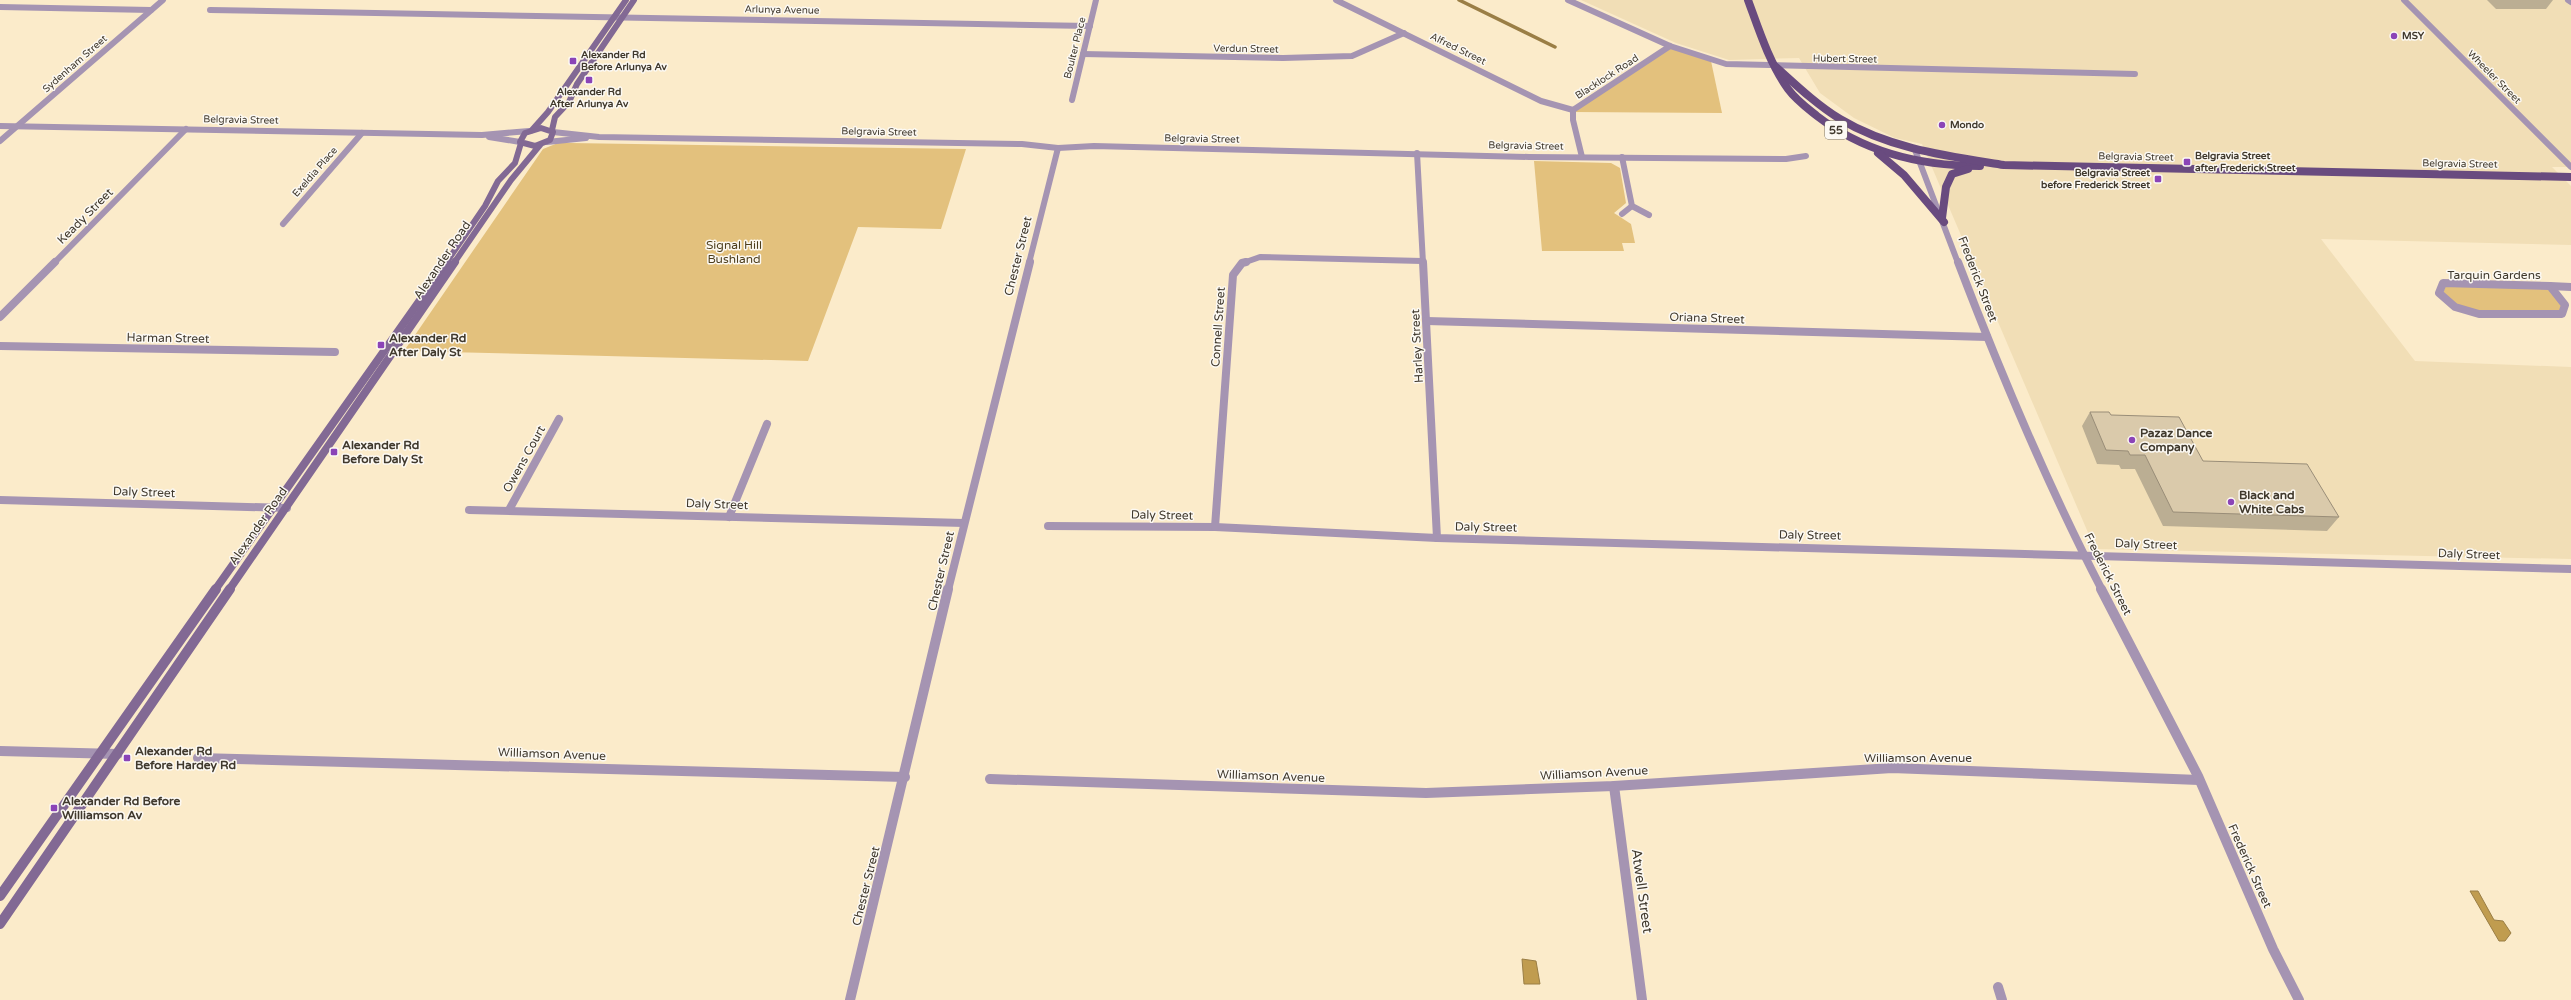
<svg xmlns="http://www.w3.org/2000/svg" width="2571" height="1000" font-family="'Varela Round',sans-serif">
<rect width="100%" height="100%" fill="#fbebca"/>
<polygon fill="#f1deb6" points="1581,0 2571,0 2571,167 2552,167 2571,186 2571,245 2321,239 2415,361 2571,367 2571,559 2095,549 1922,144 1895,138 1854,118 1820,93 1799,58 1729,60 1676,43"/>
<g fill="#e3c17d">
<polygon points="1670,46 1711,61 1722,113 1573,112"/>
<polygon points="558,143 570,143 966,149 941,229 858,227 808,361 404,351 543,149"/>
<polygon points="1534,161 1611,163 1620,168 1626,203 1614,213 1631,224 1635,243 1622,243 1624,251 1542,251"/>
<polygon points="2446,285 2550,286 2565,305 2562,314 2479,314 2455,307 2443,293"/>
</g>
<g fill="#c09c4f" stroke="#9a7e45">
<polygon points="2470,891 2478,891 2494,920 2503,921 2511,933 2505,941 2499,941"/>
<polygon points="1522,959 1536,961 1540,984 1524,984"/>
</g>
<g fill="none" stroke-linecap="round" stroke-linejoin="round">
<polyline stroke="#9a7e45" stroke-width="3.5" points="1459,0 1555,47"/>
<g stroke="#a594b2" stroke-width="6">
<polyline points="1336,0 1541,101 1573,110"/>
<polyline points="1568,0 1670,46 1726,64 2135,74"/>
<polyline points="2404,0 2571,167"/>
<polyline points="2568,0 2571,2"/>
<polyline points="0,7 151,10"/>
<polyline points="210,10 1090,26"/>
<polyline points="1083,54 1283,58 1352,56 1404,33"/>
<polyline points="1072,100 1096,0"/>
<polyline points="553,132 599,137 1022,144 1058,148 1094,146 1529,157 1786,159 1806,156"/>
<polyline points="0,141 163,0"/>
<polyline points="547,142 586,138"/>
<polyline points="1417,153 1423,263"/>
<polyline points="1582,157 1573,120 1573,110 1670,46"/>
<polyline points="1622,157 1632,206 1649,215"/>
<polyline points="1622,214 1632,206"/>
<polyline points="283,224 362,133"/>
<polyline points="54,263 186,129"/>
<polyline points="1029,263 1058,148"/>
<polyline points="1243,263 1260,257 1422,261"/>
</g>
<g stroke="#a594b2" stroke-width="8">
<polyline points="1423,262 1437,538"/>
<polygon points="2443,283 2550,286 2565,305 2562,314 2479,314 2455,307 2439,293"/>
<polyline points="2550,286 2571,287"/>
<polyline points="0,317 55,262"/>
<polyline points="1427,321 1987,337"/>
<polyline points="0,346 335,352"/>
<polyline points="0,500 287,508"/>
<polyline points="469,510 964,523"/>
<polyline points="509,510 559,419"/>
<polyline points="729,517 767,424"/>
<polyline points="1048,526 1215,527 1437,538 2571,569"/>
<polyline points="1215,527 1233,275 1242,263 1246,262"/>
<polyline points="948,590 1030,262"/>
</g>
<g stroke="#a594b2" stroke-width="10">
<polyline points="0,751 118,754"/>
<polyline points="198,758 905,777"/>
<polyline points="990,779 1426,793 1614,786 1892,768 2199,780"/>
<polyline points="1614,786 1642,1000"/>
<polyline points="1998,987 2002,1000"/>
<polyline points="850,1000 948,589"/>
</g>
<g stroke="#a594b2" stroke-width="6">
<polyline points="0,126 482,135 529,131"/>
<polyline points="489,137 520,142"/>
<polyline points="1915,150 1958,263"/>
</g>
<path stroke="#a594b2" stroke-width="8" d="M1958,262C2000,372 2048,486 2102,590"/>
<polyline stroke="#a594b2" stroke-width="10" points="2101,589 2198,776 2273,949 2299,1000"/>
<g stroke="#826994" stroke-width="6">
<polygon points="541,128 553,132 550,140 535,146 520,142 525,133"/>
<polyline points="532,130 548,112 626,0"/>
<polyline points="552,130 555,117 569,102 577,84 634,0"/>
<polyline points="446,263 485,206 498,181 515,163 521,143"/>
<polyline points="454,263 511,180 540,145"/>
</g>
<g stroke="#826994" stroke-width="8">
<polyline points="215,590 447,262"/>
<polyline points="229,590 455,262"/>
</g>
<g stroke="#826994" stroke-width="10">
<polyline points="0,896 216,589"/>
<polyline points="0,924 230,589"/>
</g>
<g stroke="#694b7f" stroke-width="8">
<path d="M1748,0C1759,30 1769,62 1788,89C1796,100 1807,108 1817,116C1865,153 1920,166 1980,166"/>
<path d="M1776,67C1796,85 1817,105 1840,119C1890,149 1948,156 2004,165L2571,177"/>
<polyline points="1878,153 1904,175 1944,222"/>
<polyline points="1942,218 1946,187 1952,174 1968,169"/>
</g>
</g>
<g fill="#bbae93">
<polygon points="2487,0 2553,0 2546,9 2496,9"/>
<polygon points="2090,412 2111,415 2203,461 2339,517 2327,531 2163,526 2135,469 2121,469 2119,465 2097,464 2082,426"/>
</g>
<polygon fill="#dacaab" stroke="#998d78" points="2090,412 2109,412 2111,415 2179,417 2203,461 2307,464 2339,517 2173,512 2145,455 2130,455 2128,451 2106,450"/>
<g fill="#8b44b7" stroke="#fcf9f3" stroke-width="1.5">
<circle cx="2394" cy="36" r="4"/>
<rect x="569" y="57" width="8" height="8" rx="2"/>
<rect x="585" y="76" width="8" height="8" rx="2"/>
<circle cx="1942" cy="125" r="4"/>
<rect x="2183" y="158" width="8" height="8" rx="2"/>
<rect x="2154" y="175" width="8" height="8" rx="2"/>
<rect x="377" y="341" width="8" height="8" rx="2"/>
<circle cx="2132" cy="440" r="4"/>
<rect x="330" y="448" width="8" height="8" rx="2"/>
<circle cx="2231" cy="502" r="4"/>
<rect x="123" y="754" width="8" height="8" rx="2"/>
<rect x="50" y="804" width="8" height="8" rx="2"/>
</g>
<g text-anchor="middle" dominant-baseline="central" stroke-width="3" stroke-linejoin="round" paint-order="stroke">
<g font-size="10" fill="#40392d" stroke="#fcf9f3">
<text transform="translate(782 10) rotate(1)">Arlunya Avenue</text>
<text transform="translate(1075 48) rotate(-76)">Boulter Place</text>
<text transform="translate(1246 49) rotate(1)">Verdun Street</text>
<text transform="translate(1458 49) rotate(26)">Alfred Street</text>
<text transform="translate(1845 59) rotate(1)">Hubert Street</text>
<text transform="translate(75 64) rotate(-41)">Sydenham Street</text>
<text transform="translate(1607 77) rotate(-33)">Blacklock Road</text>
<text transform="translate(2494 77) rotate(45)">Wheeler Street</text>
<text transform="translate(241 120) rotate(1)">Belgravia Street</text>
<text transform="translate(879 132) rotate(1)">Belgravia Street</text>
<text transform="translate(1202 139) rotate(1)">Belgravia Street</text>
<text transform="translate(1526 146) rotate(1)">Belgravia Street</text>
<text transform="translate(2136 157) rotate(1)">Belgravia Street</text>
<text transform="translate(2460 164) rotate(1)">Belgravia Street</text>
<text transform="translate(315 172) rotate(-49)">Exeldia Place</text>
</g>
<g font-size="10" font-weight="bold" fill="#40392d" stroke="#fcf9f3" text-anchor="start">
<text x="2402" y="36">MSY</text>
<text x="581" y="55">Alexander Rd<tspan x="581" dy="12">Before Arlunya Av</tspan></text>
<text x="589" y="92" text-anchor="middle">Alexander Rd<tspan x="589" dy="12">After Arlunya Av</tspan></text>
<text x="1950" y="125">Mondo</text>
<text x="2195" y="156">Belgravia Street<tspan x="2195" dy="12">after Frederick Street</tspan></text>
<text x="2150" y="173" text-anchor="end">Belgravia Street<tspan x="2150" dy="12">before Frederick Street</tspan></text>
</g>
<rect fill="#fcf9f3" stroke="#787368" stroke-width="1" x="1825" y="121" width="22" height="18" rx="3"/>
<g font-size="11" font-weight="bold" fill="#40392d">
<text x="1836" y="130">55</text>
</g>
<g font-size="12" fill="#40392d" stroke="#fcf9f3">
<text transform="translate(85 216) rotate(-45)">Keady Street</text>
<text transform="translate(1018 256) rotate(-76)">Chester Street</text>
<text transform="translate(442 260) rotate(-56)">Alexander Road</text>
<text x="2494" y="275">Tarquin Gardens</text>
<text transform="translate(1978 279) rotate(69)">Frederick Street</text>
<text transform="translate(1707 318) rotate(2)">Oriana Street</text>
<text transform="translate(1218 327) rotate(-86)">Connell Street</text>
<text transform="translate(168 338) rotate(1)">Harman Street</text>
<text transform="translate(1417 346) rotate(-93)">Harley Street</text>
<text transform="translate(524 459) rotate(-61)">Owens Court</text>
<text transform="translate(144 492) rotate(2)">Daly Street</text>
<text transform="translate(717 504) rotate(2)">Daly Street</text>
<text transform="translate(1162 515) rotate(1)">Daly Street</text>
<text transform="translate(258 526) rotate(-55)">Alexander Road</text>
<text transform="translate(1486 527) rotate(1)">Daly Street</text>
<text transform="translate(1810 535) rotate(1)">Daly Street</text>
<text transform="translate(2146 544) rotate(2)">Daly Street</text>
<text transform="translate(2469 554) rotate(2)">Daly Street</text>
<text transform="translate(941 571) rotate(-77)">Chester Street</text>
<text transform="translate(2108 574) rotate(63)">Frederick Street</text>
<text transform="translate(552 754) rotate(2)">Williamson Avenue</text>
<text x="1918" y="758">Williamson Avenue</text>
<text transform="translate(1594 773) rotate(-3)">Williamson Avenue</text>
<text transform="translate(1271 776) rotate(2)">Williamson Avenue</text>
<text transform="translate(2250 866) rotate(66)">Frederick Street</text>
<text transform="translate(866 886) rotate(-76)">Chester Street</text>
</g>
<g font-size="12" fill="#4d3e1c" stroke="#fcf9f3">
<text x="734" y="245">Signal Hill<tspan x="734" dy="14">Bushland</tspan></text>
</g>
<g font-size="12" font-weight="bold" fill="#40392d" stroke="#fcf9f3" text-anchor="start">
<text x="389" y="338">Alexander Rd<tspan x="389" dy="14">After Daly St</tspan></text>
<text x="2140" y="433">Pazaz Dance<tspan x="2140" dy="14">Company</tspan></text>
<text x="342" y="445">Alexander Rd<tspan x="342" dy="14">Before Daly St</tspan></text>
<text x="2239" y="495">Black and<tspan x="2239" dy="14">White Cabs</tspan></text>
<text x="135" y="751">Alexander Rd<tspan x="135" dy="14">Before Hardey Rd</tspan></text>
<text x="62" y="801">Alexander Rd Before<tspan x="62" dy="14">Williamson Av</tspan></text>
</g>
<g font-size="14" fill="#40392d" stroke="#fcf9f3">
<text transform="translate(1642 891) rotate(82)">Atwell Street</text>
</g>
</g>
</svg>
